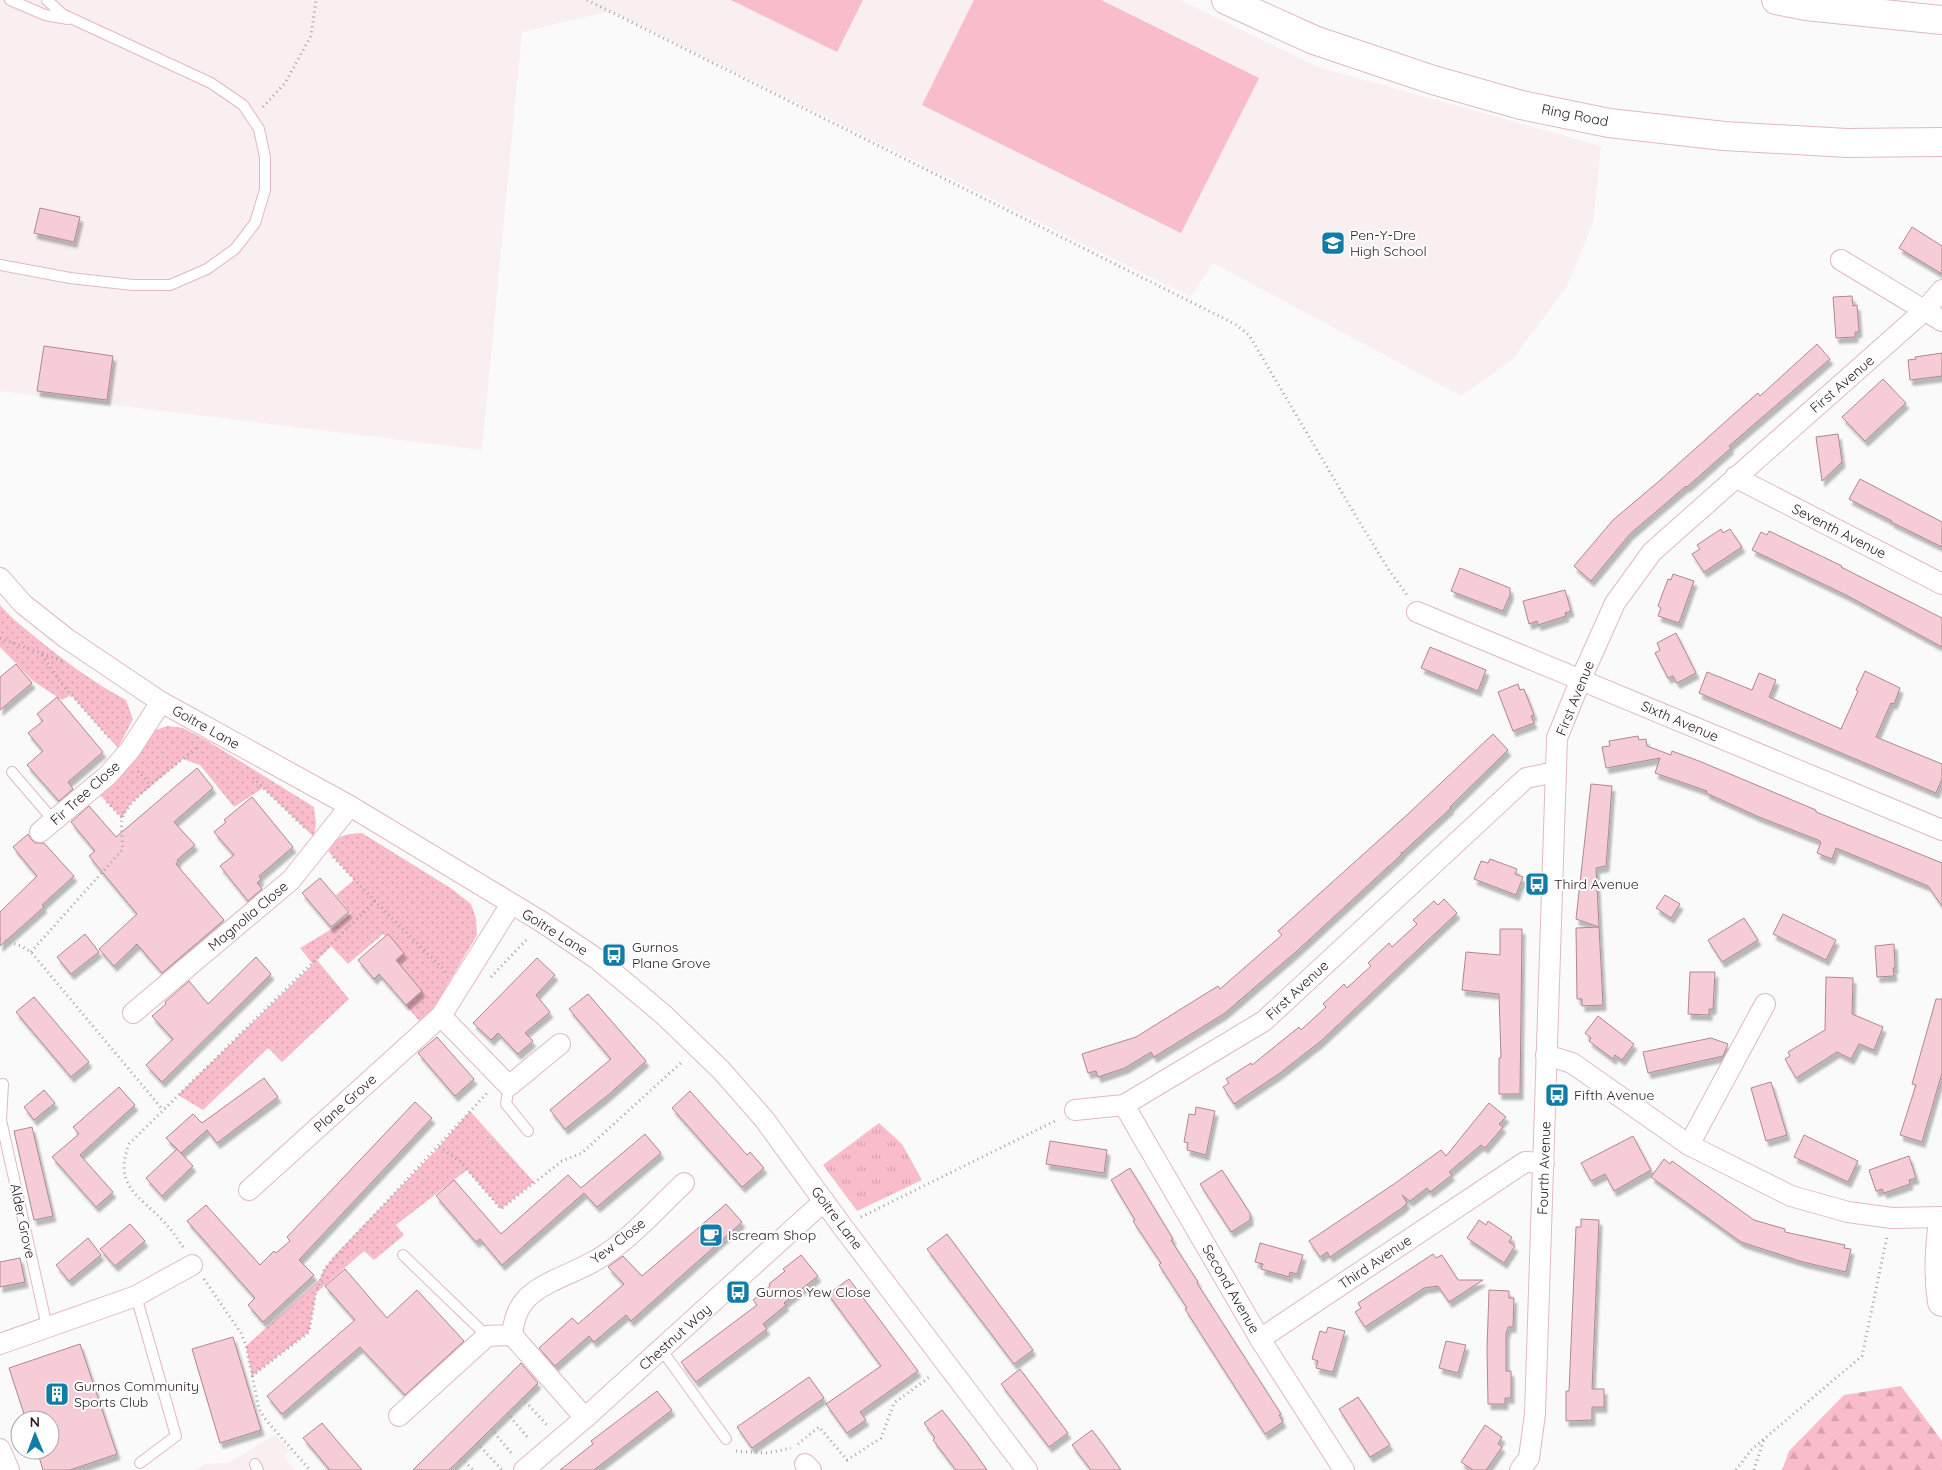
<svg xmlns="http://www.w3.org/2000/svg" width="1942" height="1470" font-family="Quicksand,sans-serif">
<defs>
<pattern id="grass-dots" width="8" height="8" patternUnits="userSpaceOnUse" patternTransform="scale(1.25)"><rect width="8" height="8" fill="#f9bcca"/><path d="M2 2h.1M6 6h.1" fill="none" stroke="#d6a1ad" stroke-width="1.8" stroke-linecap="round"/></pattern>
<pattern id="forest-firs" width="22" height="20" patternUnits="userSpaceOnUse" patternTransform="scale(1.25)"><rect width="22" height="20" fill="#f9bcca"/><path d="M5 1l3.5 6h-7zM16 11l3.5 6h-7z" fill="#d6a1ad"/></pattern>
<pattern id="park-tufts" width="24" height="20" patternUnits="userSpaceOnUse" patternTransform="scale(1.25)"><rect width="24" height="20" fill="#f9bcca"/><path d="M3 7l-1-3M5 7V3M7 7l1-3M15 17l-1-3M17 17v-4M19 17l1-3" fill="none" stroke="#d6a1ad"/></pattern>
<filter id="shadow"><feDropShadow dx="3" dy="5.5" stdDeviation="1" flood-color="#0004"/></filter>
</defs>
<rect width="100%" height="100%" fill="#fafafa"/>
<g fill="#f9eef0">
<polygon points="0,0 1180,0 1318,67 1601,146 1593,223 1567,286 1512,360 1461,396 1213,263 1191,297 611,11 522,32 482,450 0,391"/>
<polygon points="275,1435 289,1451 285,1456 294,1470 194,1470 204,1464 228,1463"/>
</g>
<g fill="url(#grass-dots)">
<path d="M0,605C10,617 22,626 34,636C63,660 94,683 126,700L133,719L118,748L71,695L62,700L33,681L0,647Z"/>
<polygon points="168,726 183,728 206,740 314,807 316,823 314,837 263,788 234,807 200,765 183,759 131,803 122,818 99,794 131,764 139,747 155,730"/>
<path d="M362,833L452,889L471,904L476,918L477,935L432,1011L419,1021L406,1005L422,991L396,960L404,952L383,934L348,964L331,946L317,960L349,999L282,1062L268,1048L203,1110L178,1095L313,964L300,948L330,930L351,913L336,895L354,880L328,851C338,835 343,834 362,833Z"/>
<polygon points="470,1111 534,1182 501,1209 467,1170 396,1225 404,1235 374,1260 364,1251 316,1293 309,1332 252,1376 246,1346 319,1280 325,1268 335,1255 439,1147"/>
</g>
<polygon fill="url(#forest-firs)" points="1901,1386 1942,1441 1942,1470 1782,1470 1789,1451 1844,1395"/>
<polygon fill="url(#park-tufts)" points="879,1123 902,1144 922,1180 857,1211 823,1165"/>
<g fill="#f9bcca">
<polygon points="731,0 863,0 837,52"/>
<polygon points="974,0 1101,0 1259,78 1181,233 922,105"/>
</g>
<g fill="#f6cdd6" stroke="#ae8890" filter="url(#shadow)">
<polygon points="40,208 80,217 74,242 34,233"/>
<polygon points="1912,227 1942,246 1942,274 1899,248"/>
<polygon points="1852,296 1853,306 1857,305 1859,332 1855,332 1855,337 1836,338 1833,297"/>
<polygon points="1817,344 1830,359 1729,446 1731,448 1687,487 1686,486 1630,534 1591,581 1574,566 1613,520 1658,482 1743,406 1758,393 1760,396"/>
<polygon points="44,346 113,356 107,400 37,391"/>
<polygon points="1942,353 1942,376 1910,380 1908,360 1916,359 1915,357"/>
<polygon points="1883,379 1906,403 1865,441 1842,417"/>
<polygon points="1838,434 1842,462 1822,481 1816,437"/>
<polygon points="1860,479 1942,522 1942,547 1891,522 1892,521 1849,499"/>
<polygon points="1721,529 1723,533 1730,529 1742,547 1704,572 1692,554 1700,549 1697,545"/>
<polygon points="1769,531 1842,566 1841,567 1942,618 1942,647 1846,595 1752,550 1761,532 1767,535"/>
<polygon points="1460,568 1510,588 1510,595 1503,611 1451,591"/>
<polygon points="1673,574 1694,581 1679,623 1658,616 1661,608 1658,606 1668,579 1671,580"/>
<polygon points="1565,590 1571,611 1565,613 1566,616 1538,625 1537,621 1529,624 1523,601"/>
<polygon points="1676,633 1696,673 1677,683 1673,676 1668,678 1655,653 1660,650 1657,643"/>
<polygon points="1430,647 1486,670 1478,691 1421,668"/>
<polygon points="16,664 32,683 0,710 0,677"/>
<polygon points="1865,671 1900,688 1894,704 1891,703 1876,737 1942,764 1942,779 1936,793 1699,693 1707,672 1752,690 1759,673 1776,680 1769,697 1841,729 1858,691 1856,690"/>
<polygon points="1518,684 1520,690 1524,689 1534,715 1531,716 1534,723 1513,731 1498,692"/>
<polygon points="57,697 103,752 68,782 73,789 59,801 27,765 43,751 28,733 43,721 37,714"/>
<polygon points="1493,734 1508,750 1450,807 1451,808 1402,853 1401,852 1402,854 1298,950 1225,1013 1154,1057 1151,1052 1125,1068 1098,1077 1096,1071 1088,1073 1082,1054 1136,1037 1218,986 1220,989 1282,935 1278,931 1408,814"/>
<polygon points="1638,736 1639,740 1646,739 1647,746 1671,755 1672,751 1699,761 1816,810 1816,812 1942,863 1942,906 1928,886 1836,848 1832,859 1817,853 1821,842 1818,840 1759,817 1706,793 1707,791 1655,773 1660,758 1606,768 1602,747 1610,746 1609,741"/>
<polygon points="197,768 213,788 174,822 195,845 177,860 178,861 176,864 224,920 162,973 137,944 114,966 99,949 137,914 89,856 95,851 71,822 89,806 116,837"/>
<polygon points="1591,784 1612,786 1606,866 1596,868 1603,1005 1582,1006 1582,999 1577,999 1576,928 1599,927 1576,919"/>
<polygon points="252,797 293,847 259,876 261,879 257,883 262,889 248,901 220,866 234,855 214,832 226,822 224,820"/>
<polygon points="28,834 31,839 35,843 44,843 74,876 42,905 44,907 0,946 0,912 37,876 13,847"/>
<polygon points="1490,859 1517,869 1515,874 1523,877 1516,895 1474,879 1481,861 1488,863"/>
<polygon points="320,878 349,912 331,927 302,893"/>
<polygon points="1665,895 1680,904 1671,918 1656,908"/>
<polygon points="1444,899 1457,913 1321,1041 1280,1073 1234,1104 1223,1087 1229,1083 1226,1079 1251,1063 1252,1065 1299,1027 1301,1030 1326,1007 1323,1004 1344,984 1347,988 1371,966 1368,963 1389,943 1392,947 1417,924 1413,920 1434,901 1438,905"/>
<polygon points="1783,914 1836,940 1826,960 1773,934"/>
<polygon points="1744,918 1758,940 1722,962 1708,940"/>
<polygon points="1500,929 1522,929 1520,1094 1499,1094 1499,1058 1501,1058 1499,994 1462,990 1466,952 1500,955"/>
<polygon points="85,934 99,952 71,974 57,957"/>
<polygon points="388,934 404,953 396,960 422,991 406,1005 379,974 374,979 358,960"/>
<polygon points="1894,944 1895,968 1893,968 1894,976 1877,977 1875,946"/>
<polygon points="256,957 271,974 162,1082 146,1065 173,1039 152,1016 166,1004 165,1002 189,981 208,1004"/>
<polygon points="537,958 555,975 536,995 550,1012 525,1033 533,1041 518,1054 498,1033 491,1040 473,1023"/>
<polygon points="1690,972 1715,972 1713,1009 1709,1009 1709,1015 1688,1014"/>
<polygon points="1826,977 1853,978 1852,1014 1883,1027 1874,1050 1859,1044 1851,1059 1837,1052 1796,1078 1785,1059 1790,1056 1788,1052 1825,1030"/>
<polygon points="588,994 646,1061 607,1096 565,1129 550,1110 611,1059 569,1009"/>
<polygon points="34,997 89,1062 71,1077 16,1012"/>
<polygon points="1936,999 1942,999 1942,1073 1922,1142 1900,1135 1916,1085 1912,1084"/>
<polygon points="1598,1016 1634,1044 1622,1060 1615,1055 1613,1059 1589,1041 1591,1038 1585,1033"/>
<polygon points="437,1037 474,1079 455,1096 418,1053"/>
<polygon points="1711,1038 1728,1044 1723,1056 1648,1073 1643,1052"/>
<polygon points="264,1078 278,1097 217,1143 207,1130 181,1153 166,1138 193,1114 202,1123"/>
<polygon points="1771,1082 1787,1135 1766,1141 1751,1088"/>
<polygon points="119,1087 135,1105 80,1155 113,1192 96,1207 52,1157 79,1134 73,1127"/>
<polygon points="44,1090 55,1103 34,1120 24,1107"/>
<polygon points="690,1091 747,1155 750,1152 764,1168 742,1187 672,1108"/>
<polygon points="415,1102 432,1118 299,1260 314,1275 263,1322 248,1305 255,1298 187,1221 206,1205 260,1265 274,1251 276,1253 290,1241 287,1237"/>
<polygon points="1489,1103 1506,1117 1499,1124 1503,1127 1485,1148 1481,1145 1449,1172 1452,1175 1430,1192 1427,1188 1410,1201 1402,1195 1407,1203 1402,1208 1330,1257 1327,1252 1320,1257 1309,1241 1394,1184 1441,1150 1446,1156"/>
<polygon points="1196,1107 1215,1111 1206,1155 1187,1150 1188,1143 1184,1142 1189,1114 1195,1115"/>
<polygon points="32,1127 53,1216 34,1220 14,1131"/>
<polygon points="645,1134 661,1153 597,1207 584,1193 502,1265 480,1239 476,1242 436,1196 454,1180 501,1234 568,1175 581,1188"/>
<polygon points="1804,1135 1858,1161 1848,1182 1794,1157"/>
<polygon points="1633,1136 1651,1170 1614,1191 1605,1174 1591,1181 1581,1163"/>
<polygon points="1050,1141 1107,1150 1104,1173 1046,1164"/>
<polygon points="177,1149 193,1166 162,1196 146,1178"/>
<polygon points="1909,1156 1916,1178 1909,1180 1910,1184 1884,1193 1882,1189 1876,1191 1869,1170"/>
<polygon points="1664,1159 1670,1164 1672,1161 1754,1220 1785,1229 1785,1232 1845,1245 1844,1248 1851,1249 1846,1272 1803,1262 1741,1242 1651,1177"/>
<polygon points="1130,1168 1173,1239 1171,1240 1198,1282 1197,1283 1281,1414 1279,1415 1283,1422 1265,1434 1185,1309 1187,1308 1159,1265 1161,1263 1133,1221 1135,1220 1111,1180"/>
<polygon points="1222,1170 1250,1213 1250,1220 1231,1232 1200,1184"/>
<polygon points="726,1204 742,1222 631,1321 626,1315 594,1342 589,1336 555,1366 539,1348 572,1318 578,1324 624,1284 608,1267 623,1256 642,1276"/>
<polygon points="1581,1219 1599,1220 1592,1389 1604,1389 1604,1407 1592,1407 1592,1420 1566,1421 1566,1391 1569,1391 1576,1227 1581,1227"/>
<polygon points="1479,1220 1486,1225 1488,1221 1512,1237 1509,1242 1515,1246 1504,1263 1467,1238"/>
<polygon points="130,1224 145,1241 115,1266 100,1249"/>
<polygon points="947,1234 1033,1350 1014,1364 927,1249"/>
<polygon points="88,1238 101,1255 69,1281 56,1265"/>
<polygon points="1260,1243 1303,1255 1297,1274 1290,1272 1289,1277 1261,1269 1263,1264 1255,1262"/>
<polygon points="1433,1254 1436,1258 1442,1255 1458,1280 1483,1280 1449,1302 1438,1286 1424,1288 1365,1327 1355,1312 1361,1308 1358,1303"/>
<polygon points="801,1255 818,1276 784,1303 786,1305 763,1324 767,1329 696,1382 681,1362 757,1305 753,1300 770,1286 769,1284 785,1271 783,1269"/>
<polygon points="20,1258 25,1282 0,1287 0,1262"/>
<polygon points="345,1269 387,1318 417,1290 464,1341 405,1395 360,1347 282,1414 267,1396 355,1320 325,1286"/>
<polygon points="849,1279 918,1371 860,1412 866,1420 847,1433 826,1404 881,1366 828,1294"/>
<polygon points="1489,1290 1509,1291 1509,1298 1514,1298 1513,1327 1508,1327 1506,1334 1506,1371 1511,1371 1511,1398 1505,1398 1505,1404 1488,1404 1487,1349"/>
<polygon points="1328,1327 1345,1331 1333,1372 1316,1368 1318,1361 1312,1359 1320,1331 1326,1333"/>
<polygon points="233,1337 261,1430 220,1443 192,1349"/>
<polygon points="1446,1341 1466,1345 1458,1373 1439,1368"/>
<polygon points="80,1344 117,1454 70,1470 43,1470 37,1450 50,1450 50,1420 26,1420 9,1368"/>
<polygon points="521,1363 538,1383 480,1440 449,1470 413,1470"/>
<polygon points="1020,1369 1068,1433 1049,1447 1001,1384"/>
<polygon points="809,1377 824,1398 752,1448 737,1427"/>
<polygon points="657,1391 672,1410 594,1470 560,1470 593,1444 591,1441"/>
<polygon points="1358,1397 1390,1445 1370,1457 1339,1409"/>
<polygon points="942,1410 967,1442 987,1470 956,1470 933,1440 935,1438 924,1423"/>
<polygon points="322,1423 333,1436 362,1470 330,1470 315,1452 303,1438"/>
<polygon points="1485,1425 1502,1437 1498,1444 1502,1447 1486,1470 1473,1470 1461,1462"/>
<polygon points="1092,1430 1104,1446 1121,1470 1091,1470 1072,1445"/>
</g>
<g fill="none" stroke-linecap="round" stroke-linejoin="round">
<g stroke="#e2b9c2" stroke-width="12">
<g id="lane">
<polyline points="10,0 45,15 68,19"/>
<polyline points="0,265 70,278 133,285 170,285 207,269 235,249 255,223 265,190 265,157 259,129 243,105 211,83 62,14 47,0"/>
<polyline points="12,772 54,821"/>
<polyline points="3,1084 1,1120 47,1327"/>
<polyline points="509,1086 506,1104 528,1131"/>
<polyline points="403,1255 487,1336"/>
<polyline points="136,1296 176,1436 140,1463"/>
<polyline points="661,1349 726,1439"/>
<polyline points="255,1464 258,1470"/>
</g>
</g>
<g stroke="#e2b9c2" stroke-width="22">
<g id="street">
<polyline points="1841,260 1942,321"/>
<polyline points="1735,477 1942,584"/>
<polyline points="0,578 23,604 66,638 161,702 350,806 542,922 597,959 664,1015 721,1070 764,1119 842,1226 1027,1470"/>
<polyline points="1417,612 1942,830"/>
<polyline points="40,832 107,776 130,750 161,702"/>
<polyline points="133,1013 291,880 350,806"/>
<polyline points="441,1016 509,1086 560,1044"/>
<polyline points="1546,1055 1572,1063 1689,1145 1791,1196 1848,1212 1892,1218 1942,1217"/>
<polyline points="1124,1105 1260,1339 1344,1470"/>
<polyline points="1075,1110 1124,1105 1264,1021 1526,778 1555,772"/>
<polyline points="1689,1145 1765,1004"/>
<polyline points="249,1190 441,1016 511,904"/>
<polyline points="512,1335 585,1418"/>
<polyline points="1260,1339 1525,1162 1544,1163"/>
<polyline points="0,1344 136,1296 192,1265"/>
<path d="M399,1416L487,1336L512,1335C514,1320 517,1308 528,1297C548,1279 576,1273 598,1259C630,1240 657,1208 684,1183"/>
<polyline points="0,1449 9,1470"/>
<polyline points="805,1464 811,1470"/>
<polyline points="524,1470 585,1418 824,1201"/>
<polyline points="1520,1470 1529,1458 1535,1414 1557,738 1581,679 1615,603 1652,552 1925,310 1942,290"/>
</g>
</g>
<g stroke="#e2b9c2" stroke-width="30">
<g id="secondary">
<polyline points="1226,0 1314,40 1433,80 1521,105 1609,123 1724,136 1847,143 1942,142"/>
<path d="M1942,1229C1939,1254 1938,1277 1942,1302"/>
</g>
</g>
<g stroke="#e2b9c2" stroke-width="30">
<polyline id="highway" points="1776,0 1806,6 1942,20"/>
</g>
<g stroke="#a9a3a4" stroke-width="3" stroke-dasharray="1 4" stroke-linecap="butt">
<polyline points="587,0 1235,324 1249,335 1357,518 1389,570 1407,595"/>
<polyline points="263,107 285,83 311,36 316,0"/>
<polyline points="0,638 62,661"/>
<polyline points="42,655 61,683 111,740"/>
<polyline points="138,771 151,786"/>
<polyline points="253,778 306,829"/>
<polyline points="107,802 122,818"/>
<polyline points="333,857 375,901 446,972"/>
<polyline points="0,939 21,946 31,952 163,1110"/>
<path d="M31,952L122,850C124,839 119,826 123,816C130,798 182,760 199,746"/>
<polyline points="491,977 528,938"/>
<polyline points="439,1147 460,1161 501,1209 562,1161 582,1153 683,1061"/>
<polyline points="861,1217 1057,1120"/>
<path d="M183,1247C177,1238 171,1229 164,1222C139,1195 113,1186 129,1144L375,901"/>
<polyline points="204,1279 241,1333 246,1346 259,1409 266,1420 310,1470"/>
<polyline points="252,1376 309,1332 316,1293 325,1268 487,1093"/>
<polyline points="522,1398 547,1425"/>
<polyline points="507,1413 529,1439"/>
<polyline points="491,1429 513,1455"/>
<polyline points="477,1443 502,1470"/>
<polyline points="798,1444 819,1427 847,1460 881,1438 894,1403 931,1376"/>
<polyline points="736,1451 767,1453 791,1448"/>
<polyline points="461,1458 473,1470"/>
<polyline points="1736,1470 1751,1450 1862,1356 1887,1237"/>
<polyline points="1754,1470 1764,1439"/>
</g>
<use href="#lane" stroke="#fff" stroke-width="10"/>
<use href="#street" stroke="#fff" stroke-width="20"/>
<use href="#secondary" stroke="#fff" stroke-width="28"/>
<use href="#highway" stroke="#fff" stroke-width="28"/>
</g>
<defs>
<g id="school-square" transform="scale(1.25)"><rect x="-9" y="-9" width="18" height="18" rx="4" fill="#117da6" stroke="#fff"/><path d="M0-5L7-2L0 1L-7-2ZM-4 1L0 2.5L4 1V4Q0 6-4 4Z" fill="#fff"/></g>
<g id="bus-square" transform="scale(1.25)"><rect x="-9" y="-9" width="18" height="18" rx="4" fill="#117da6" stroke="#fff"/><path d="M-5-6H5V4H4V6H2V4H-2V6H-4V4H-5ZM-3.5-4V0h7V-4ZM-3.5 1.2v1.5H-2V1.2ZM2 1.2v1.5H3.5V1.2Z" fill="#fff"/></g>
<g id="cafe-square" transform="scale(1.25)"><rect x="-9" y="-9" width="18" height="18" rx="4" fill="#117da6" stroke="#fff"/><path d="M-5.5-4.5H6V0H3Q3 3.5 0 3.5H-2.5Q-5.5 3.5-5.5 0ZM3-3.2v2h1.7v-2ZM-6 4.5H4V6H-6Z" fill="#fff"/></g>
<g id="building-square" transform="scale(1.25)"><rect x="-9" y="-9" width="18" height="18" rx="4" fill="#117da6" stroke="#fff"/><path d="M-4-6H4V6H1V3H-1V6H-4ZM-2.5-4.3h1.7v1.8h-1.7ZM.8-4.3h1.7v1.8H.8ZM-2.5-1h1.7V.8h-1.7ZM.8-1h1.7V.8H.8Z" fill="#fff"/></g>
</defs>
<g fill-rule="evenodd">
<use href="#school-square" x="1333" y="243"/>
<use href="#bus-square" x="1537" y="884"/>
<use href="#bus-square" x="614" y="955"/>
<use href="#bus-square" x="1557" y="1095"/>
<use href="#cafe-square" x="711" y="1235"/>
<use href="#bus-square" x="738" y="1292"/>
<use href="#building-square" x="57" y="1394"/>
</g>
<g text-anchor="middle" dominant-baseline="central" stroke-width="4" stroke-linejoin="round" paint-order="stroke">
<g font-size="14" fill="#2f2024" stroke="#fff">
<text transform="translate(1575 115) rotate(11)">Ring Road</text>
<text transform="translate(1842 384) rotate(-41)">First Avenue</text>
<text transform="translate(1839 531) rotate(27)">Seventh Avenue</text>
<text transform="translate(1575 698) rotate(-68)">First Avenue</text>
<text transform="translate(1680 721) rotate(23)">Sixth Avenue</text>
<text transform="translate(206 727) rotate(29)">Goitre Lane</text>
<text transform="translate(85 793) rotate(-42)">Fir Tree Close</text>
<text transform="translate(248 916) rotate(-40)">Magnolia Close</text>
<text transform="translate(555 932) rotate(32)">Goitre Lane</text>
<text transform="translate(1297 990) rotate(-43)">First Avenue</text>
<text transform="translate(345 1103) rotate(-42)">Plane Grove</text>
<text transform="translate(1544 1168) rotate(-88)">Fourth Avenue</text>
<text transform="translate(837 1218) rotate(53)">Goitre Lane</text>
<text transform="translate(23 1221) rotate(78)">Alder Grove</text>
<text transform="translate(618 1241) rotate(-38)">Yew Close</text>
<text transform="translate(1375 1262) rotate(-34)">Third Avenue</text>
<text transform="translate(1231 1289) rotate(60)">Second Avenue</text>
<text transform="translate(675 1337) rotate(-42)">Chestnut Way</text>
</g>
<g font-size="14" fill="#2f2024" stroke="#fff" text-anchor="start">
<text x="1350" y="235">Pen-Y-Dre<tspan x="1350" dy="16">High School</tspan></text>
<text x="1554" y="884">Third Avenue</text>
<text x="632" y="947">Gurnos<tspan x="632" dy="16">Plane Grove</tspan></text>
<text x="1574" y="1095">Fifth Avenue</text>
<text x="728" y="1235">Iscream Shop</text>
<text x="756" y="1292">Gurnos Yew Close</text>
<text x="74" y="1386">Gurnos Community<tspan x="74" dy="16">Sports Club</tspan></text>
</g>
</g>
<g transform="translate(35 1435) rotate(359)"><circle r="24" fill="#ffffff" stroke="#aca6a7"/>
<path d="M0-4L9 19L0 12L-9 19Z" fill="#117da6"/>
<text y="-8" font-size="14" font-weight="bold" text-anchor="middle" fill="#2f2024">N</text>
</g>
</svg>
